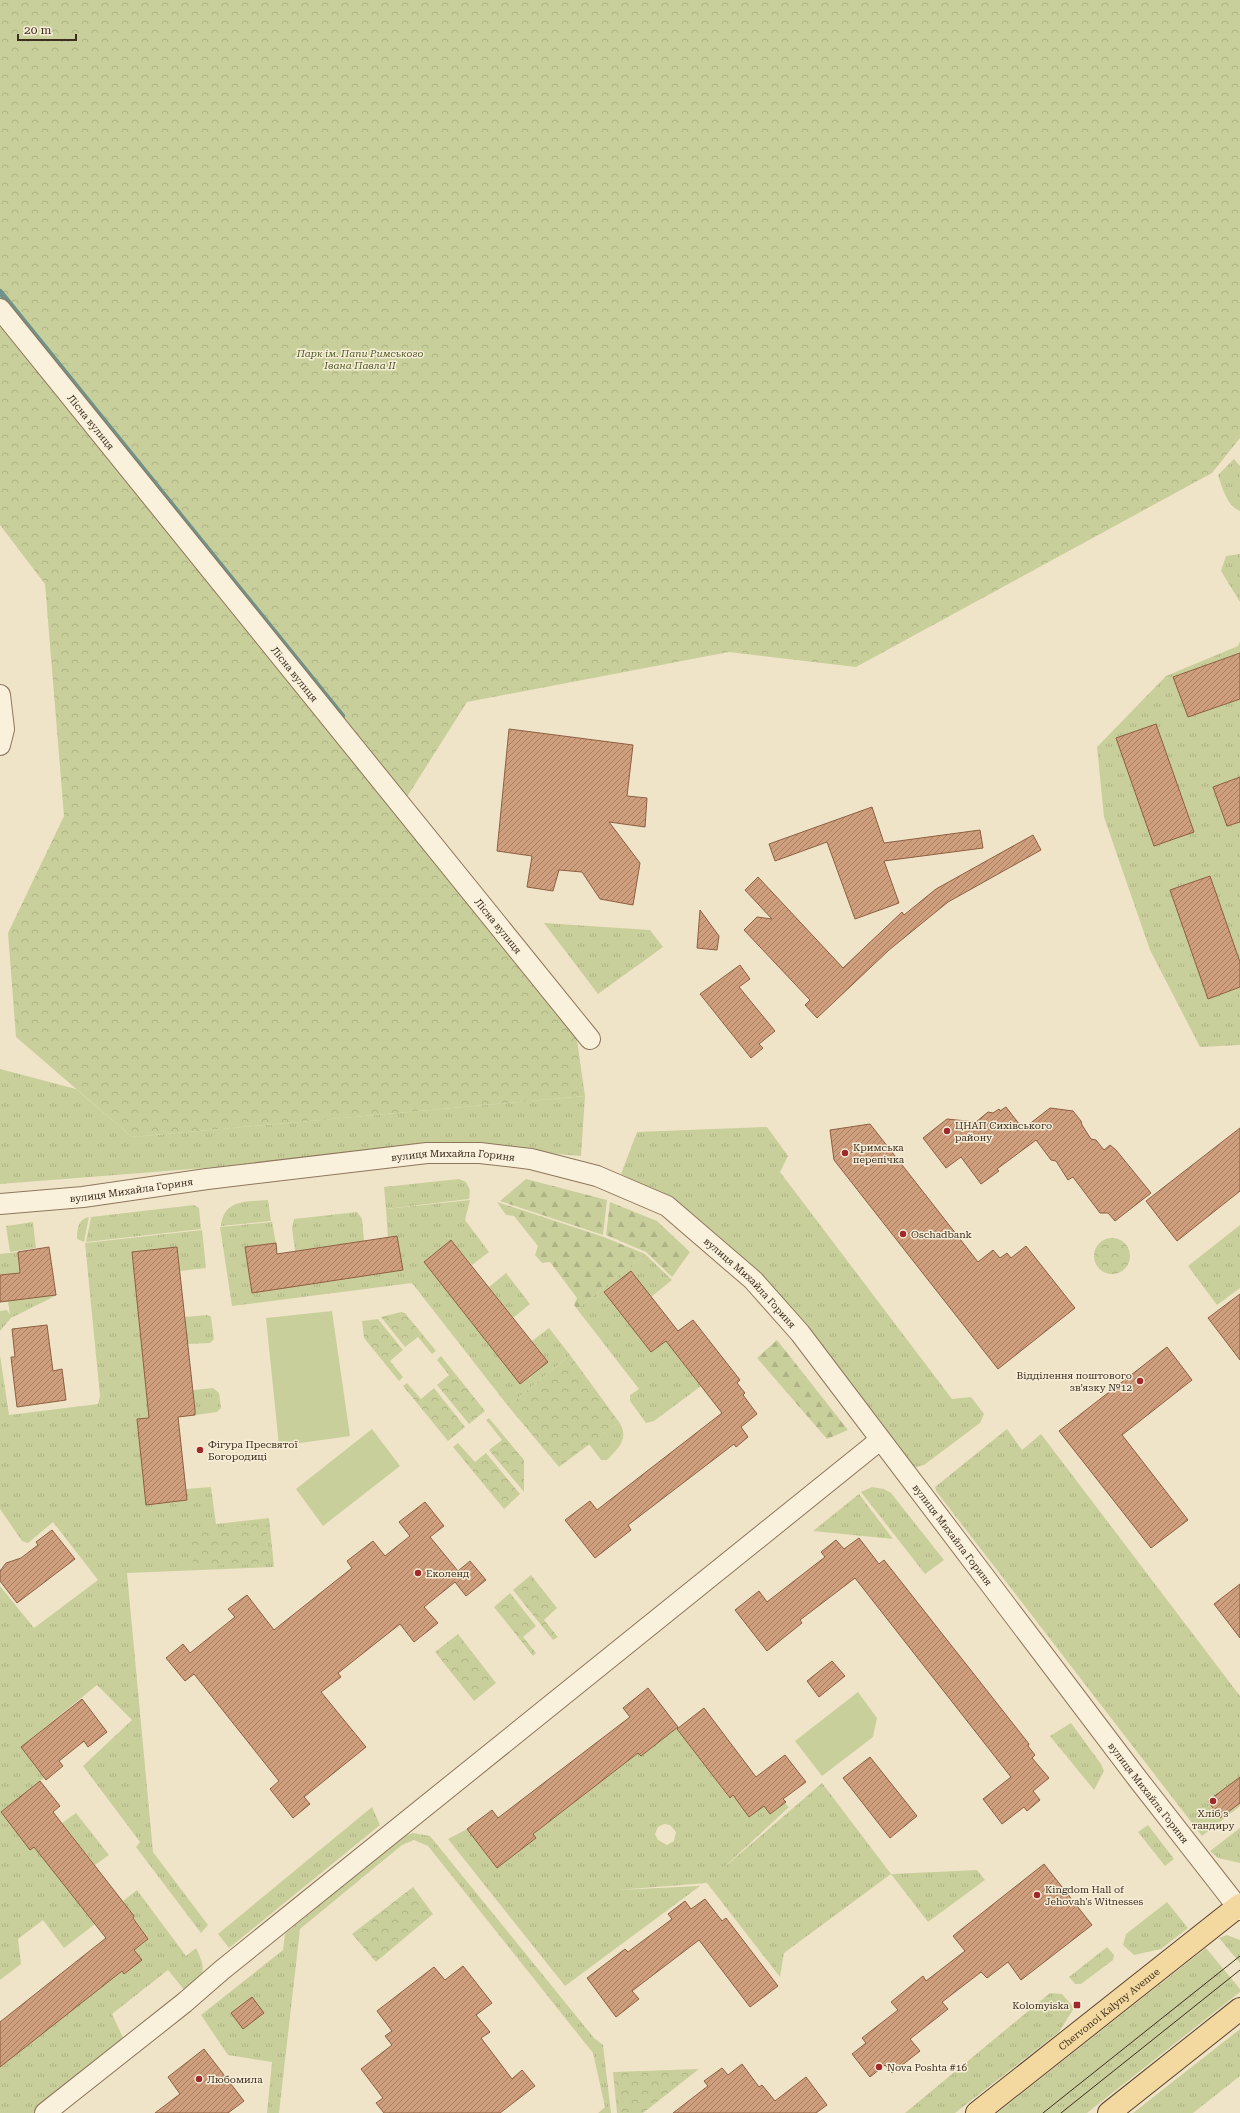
<svg xmlns="http://www.w3.org/2000/svg" width="1240" height="2113" font-family="'Roboto Serif',serif">
<defs>
<pattern id="grass-tufts" width="24" height="20" patternUnits="userSpaceOnUse"><rect width="24" height="20" fill="#c9cf9b"/><path d="M3 7l-1-3M5 7V3M7 7l1-3M15 17l-1-3M17 17v-4M19 17l1-3" fill="none" stroke="#aeb285"/></pattern>
<pattern id="forest-firs" width="22" height="20" patternUnits="userSpaceOnUse"><rect width="22" height="20" fill="#c9cf9b"/><path d="M5 1l3.5 6h-7zM16 11l3.5 6h-7z" fill="#aeb285"/></pattern>
<pattern id="park-crowns" width="20" height="18" patternUnits="userSpaceOnUse"><rect width="20" height="18" fill="#c9cf9b"/><path d="M2 6a3 3 0 1 1 6 0M12 15a3 3 0 1 1 6 0" fill="none" stroke="#aeb285"/></pattern>
<pattern id="building-hatch" width="6" height="6" patternUnits="userSpaceOnUse"><rect width="6" height="6" fill="#cf9f7d"/><path d="M-1 1l2-2M0 6l6-6M5 7l2-2" fill="none" stroke="#a98266"/></pattern>
</defs>
<rect width="100%" height="100%" fill="#f0e4c8"/>
<g fill="url(#grass-tufts)" fill-rule="evenodd">
<path d="M1234,459L1240,466V511C1227,506 1222,487 1218,475Z"/>
<polygon points="1240,554 1240,602 1221,571 1226,556"/>
<polygon points="1240,641 1240,1045 1200,1047 1150,950 1104,817 1097,747 1166,676 1238,646"/>
<polygon points="544,923 650,930 663,947 598,994"/>
<polygon points="0,1069 76,1089 132,1137 585,1096 581,1156 471,1147 0,1184"/>
<polygon points="767,1127 788,1156 780,1172 952,1399 971,1397 984,1414 980,1423 924,1465 916,1467 910,1464 666,1197 621,1174 637,1132"/>
<polygon points="459,1179 466,1182 470,1190 469,1199 386,1209 384,1187"/>
<path d="M268,1200L271,1221L221,1226C224,1199 246,1202 268,1200Z"/>
<polygon points="470,1200 465,1220 489,1252 472,1265 451,1240 424,1262 520,1383 548,1362 532,1341 549,1328 570,1355 508,1406 412,1283 232,1306 220,1227 272,1222 276,1243 245,1247 252,1293 402,1270 397,1236 388,1238 386,1209"/>
<polygon points="194,1205 199,1208 201,1229 86,1242 91,1217"/>
<polygon points="357,1212 362,1219 364,1241 295,1251 292,1228 294,1219"/>
<path d="M89,1217L84,1242L77,1239C77,1229 78,1219 89,1217Z"/>
<polygon points="33,1222 36,1248 10,1252 6,1226"/>
<polygon points="1240,1225 1240,1288 1217,1305 1188,1266"/>
<polygon points="202,1230 206,1268 180,1271 177,1247 132,1252 149,1418 137,1419 146,1504 187,1500 186,1489 211,1487 216,1524 269,1518 274,1567 127,1573 153,1852 208,1925 201,1933 136,1847 140,1842 83,1766 132,1720 97,1685 21,1747 44,1778 1,1812 30,1850 34,1847 95,1924 64,1948 43,1920 18,1939 21,1964 0,1980 0,1586 34,1628 98,1580 53,1522 28,1543 22,1541 0,1509 0,1355 9,1415 98,1404 100,1396 85,1243"/>
<polygon points="18,1252 24,1299 59,1294 11,1318 0,1331 0,1311 7,1310 10,1315 4,1274 0,1274 0,1254"/>
<polygon points="645,1254 672,1280 651,1297 631,1271 604,1292 651,1352 666,1341 701,1386 654,1421 646,1423 630,1401 630,1395 639,1389 577,1309"/>
<polygon points="506,1273 530,1304 513,1318 489,1287"/>
<polygon points="207,1315 211,1317 214,1339 210,1343 187,1344 185,1317"/>
<polygon points="213,1388 219,1393 221,1408 217,1412 195,1415 193,1390"/>
<path d="M619,1422C630,1438 618,1449 607,1460H601L589,1444Z"/>
<polygon points="1007,1429 1022,1450 1041,1434 1240,1696 1240,1806 1202,1836 936,1491 935,1487"/>
<polygon points="872,1487 884,1489 891,1493 944,1560 925,1574 861,1492"/>
<polygon points="859,1494 893,1539 813,1531"/>
<polygon points="1071,1723 1101,1764 1104,1771 1094,1790 1050,1736"/>
<path d="M678,1727L677,1729L729,1798L733,1795L764,1806L770,1814L785,1803L789,1807L720,1871L822,1783L891,1874L977,1870L985,1880L928,1922L891,1874L784,1953L780,1977L707,1883L617,1890L700,1886L565,1986L448,1839L467,1829L497,1868L536,1838L533,1834L638,1753L641,1756ZM664,1824L670,1825L676,1832L674,1841L667,1845L658,1840L655,1834L658,1827Z"/>
<polygon points="372,1807 380,1825 229,1948 218,1934"/>
<polygon points="76,1813 109,1855 95,1865 62,1823"/>
<polygon points="1148,1825 1174,1859 1165,1866 1138,1832"/>
<polygon points="1240,1828 1240,1863 1218,1858 1210,1851"/>
<polygon points="413,1833 430,1836 594,2038 603,2045 611,2113 598,2113 605,2107 593,2053 428,1846 414,1840 402,1845 300,1929 279,2113 267,2113 272,2062 228,2055 201,2015 283,1950 285,1934 401,1837"/>
<path d="M137,1890L186,1956L196,1948C208,1973 204,1974 185,1991L168,1970L112,2014L125,2042L39,2113H0V2067L122,1971L124,1974L142,1960L134,1950L148,1939L123,1901Z"/>
<polygon points="1167,1902 1188,1928 1161,1949 1134,1955 1123,1945 1126,1934"/>
<polygon points="1227,1935 1240,1940 1240,1963 1219,1938"/>
<polygon points="1107,1947 1114,1955 1113,1960 1081,1984 1075,1984 1069,1977"/>
<polygon points="1206,1948 1240,1989 1240,1992 1087,2113 997,2113"/>
<polygon points="1050,1993 1062,1994 1074,2008 1059,2032 955,2113 905,2113"/>
<polygon points="1240,2029 1240,2076 1193,2113 1133,2113"/>
</g>
<g fill="url(#forest-firs)">
<polygon points="526,1179 607,1200 603,1235 500,1201"/>
<polygon points="497,1202 604,1237 645,1254 577,1309 574,1305 577,1298 550,1262 542,1263 535,1255 538,1246 514,1216 506,1215"/>
<polygon points="610,1202 657,1221 690,1252 672,1277 646,1252 606,1235"/>
<polygon points="777,1340 848,1430 827,1439 757,1358"/>
</g>
<g fill="url(#park-crowns)">
<polygon points="0,0 1240,0 1240,438 1212,473 856,667 729,652 467,702 400,808 575,1026 585,1096 132,1137 16,1037 8,933 64,816 45,584 0,525"/>
<circle cx="1112" cy="1256" r="18"/>
<polygon points="401,1312 405,1313 436,1351 432,1354 418,1337 405,1347 381,1317"/>
<polygon points="378,1319 403,1350 390,1361 403,1377 399,1381 364,1338 362,1321"/>
<polygon points="570,1355 619,1422 559,1467 508,1406"/>
<polygon points="441,1356 485,1411 469,1424 437,1385 449,1375 437,1360"/>
<polygon points="407,1383 421,1399 434,1388 465,1427 448,1441 403,1386"/>
<polygon points="489,1418 524,1460 524,1492 489,1450 502,1440 486,1420"/>
<polygon points="458,1443 475,1462 486,1453 520,1494 504,1509 453,1447"/>
<polygon points="266,1523 270,1563 193,1567 191,1531"/>
<polygon points="531,1575 557,1608 544,1620 558,1637 553,1640 513,1590"/>
<polygon points="510,1593 536,1626 523,1637 536,1653 533,1656 494,1607"/>
<polygon points="458,1634 496,1683 474,1701 435,1652"/>
<polygon points="413,1887 433,1914 376,1962 352,1934"/>
<polygon points="699,2069 643,2113 617,2113 613,2072"/>
</g>
<g fill="#c9cf9b">
<polygon points="332,1311 350,1436 279,1446 266,1318"/>
<polygon points="372,1429 400,1466 323,1526 296,1489"/>
<polygon points="858,1692 877,1718 873,1737 822,1776 795,1741"/>
</g>
<g fill="none" stroke-linecap="round" stroke-linejoin="round">
<polyline stroke="#6f938a" stroke-width="6" points="0,292 342,716"/>
</g>
<g fill="url(#building-hatch)" stroke="#8d5f41">
<polygon points="1240,653 1240,699 1188,717 1173,677"/>
<polygon points="1156,724 1194,832 1154,846 1116,738"/>
<polygon points="509,729 633,745 627,796 647,798 645,827 609,822 640,863 633,905 600,899 582,872 559,870 553,891 527,887 532,856 497,851"/>
<polygon points="1240,777 1240,822 1227,826 1213,787"/>
<polygon points="872,807 884,843 980,830 983,848 884,861 899,903 855,919 827,842 775,861 769,844"/>
<polygon points="1033,835 1041,850 948,902 889,950 817,1018 805,1005 810,1000 744,930 757,917 772,919 745,890 758,877 843,968 902,912 904,915 936,889"/>
<polygon points="1210,876 1240,962 1240,987 1208,999 1170,890"/>
<polygon points="700,910 719,936 717,950 697,948"/>
<polygon points="740,965 750,979 739,987 775,1031 759,1044 763,1048 751,1058 700,994"/>
<polygon points="1006,1107 1023,1129 1050,1108 1073,1111 1081,1121 1082,1125 1091,1139 1096,1140 1104,1150 1110,1145 1116,1150 1151,1193 1115,1221 1108,1213 1100,1213 1073,1177 1068,1180 1056,1161 1051,1160 1036,1140 997,1169 999,1171 981,1184 961,1157 946,1168 923,1138 947,1119 976,1122 988,1112 993,1113 999,1109 1000,1111"/>
<polygon points="870,1124 978,1262 993,1250 1000,1258 1007,1253 1011,1258 1026,1246 1075,1308 998,1369 834,1160 830,1130"/>
<polygon points="1240,1128 1240,1191 1177,1241 1146,1201"/>
<polygon points="397,1236 403,1270 252,1293 245,1247 276,1243 277,1254"/>
<polygon points="451,1240 548,1362 520,1384 424,1262"/>
<polygon points="49,1247 56,1295 0,1302 0,1275 20,1273 18,1252"/>
<polygon points="177,1247 195,1410 195,1415 178,1417 187,1500 146,1505 137,1419 149,1418 132,1252"/>
<polygon points="631,1271 678,1331 693,1320 740,1380 737,1383 745,1393 743,1395 757,1414 741,1427 748,1437 736,1447 734,1444 628,1525 631,1530 595,1558 565,1520 590,1501 597,1510 722,1413 666,1341 651,1352 604,1292"/>
<polygon points="1240,1294 1240,1360 1208,1318"/>
<polygon points="47,1325 53,1371 62,1369 66,1400 17,1407 11,1357 15,1357 12,1329"/>
<polygon points="1167,1347 1192,1380 1122,1435 1188,1520 1151,1548 1059,1431"/>
<polygon points="425,1502 444,1526 430,1537 458,1571 470,1561 486,1580 466,1596 455,1582 424,1607 438,1623 414,1642 400,1624 338,1673 341,1677 321,1692 366,1747 304,1797 310,1804 293,1818 270,1789 279,1781 194,1674 185,1681 166,1658 183,1644 190,1653 235,1617 228,1609 247,1595 274,1630 352,1568 347,1561 373,1541 385,1556 410,1536 399,1522"/>
<polygon points="52,1530 75,1559 17,1603 0,1581 0,1571 6,1563 21,1558 38,1545 36,1542"/>
<polygon points="859,1538 879,1564 884,1560 1029,1744 1028,1746 1035,1755 1032,1758 1049,1778 1033,1791 1040,1800 1027,1811 1024,1807 1002,1824 983,1799 1011,1777 855,1578 800,1620 802,1623 767,1651 735,1610 759,1591 767,1602 825,1557 821,1552 836,1540 844,1549"/>
<polygon points="1240,1584 1240,1638 1214,1604"/>
<polygon points="832,1661 845,1676 819,1697 807,1681"/>
<polygon points="648,1688 678,1727 641,1756 638,1753 533,1834 536,1838 497,1868 467,1829 492,1810 498,1818 630,1717 623,1708"/>
<polygon points="82,1699 107,1732 88,1747 84,1741 59,1761 63,1766 46,1780 21,1747"/>
<polygon points="704,1708 756,1777 785,1755 806,1782 783,1799 786,1802 770,1814 764,1806 749,1817 733,1795 730,1798 677,1729"/>
<polygon points="870,1757 917,1816 890,1838 843,1778"/>
<polygon points="1240,1777 1240,1803 1220,1818 1208,1801"/>
<polygon points="40,1781 60,1806 53,1812 134,1916 133,1918 148,1939 134,1950 142,1960 124,1974 122,1971 0,2067 0,2022 106,1938 34,1847 30,1850 1,1812"/>
<polygon points="1044,1864 1092,1925 1021,1980 1008,1962 987,1978 981,1972 942,2002 948,2009 910,2039 920,2051 892,2073 885,2065 870,2077 852,2054 866,2043 862,2038 898,2010 891,2002 923,1976 926,1981 965,1951 953,1936"/>
<polygon points="705,1899 722,1921 726,1918 778,1986 750,2007 699,1940 632,1991 639,1999 616,2017 587,1978 625,1949 628,1952 672,1919 668,1914 685,1901 691,1909"/>
<polygon points="463,1966 492,2003 476,2015 490,2032 481,2038 512,2079 522,2070 535,2086 500,2113 384,2113 376,2103 383,2098 361,2069 392,2045 385,2036 392,2031 377,2011 434,1967 445,1980"/>
<polygon points="252,1997 264,2013 243,2029 231,2013"/>
<polygon points="204,2049 244,2101 228,2113 155,2113 180,2094 168,2077"/>
<polygon points="742,2064 759,2087 762,2085 775,2101 806,2077 827,2105 816,2113 673,2113 708,2086 704,2081 722,2068 728,2075"/>
</g>
<g fill="none" stroke-linecap="round" stroke-linejoin="round">
<g stroke="#8d765c" stroke-width="22">
<g id="minor">
<path id="s1" d="M0,309L590,1039"/>
<polyline points="0,695 4,729 0,745"/>
<path id="s2" d="M0,1204L83,1197L207,1179L427,1153H480L531,1159L597,1176L667,1206L753,1280L800,1333L1137,1778L1240,1910"/>
<polyline points="45,2113 184,2003 222,1970 880,1440"/>
</g>
</g>
<g stroke="#5b4430" stroke-width="24">
<g id="major">
<path id="s3" d="M977,2113L1240,1905"/>
<polyline points="1109,2113 1240,2009"/>
</g>
</g>
<use href="#minor" stroke="#faf1dc" stroke-width="20"/>
<use href="#major" stroke="#f3d9a0" stroke-width="22"/>
<g stroke="#3d2e20" stroke-width="1">
<polyline points="1043,2113 1240,1956"/>
<polyline points="1061,2113 1240,1970"/>
</g>
</g>
<g fill="#9e2a2b" stroke="#f7eed8" stroke-width="1.5">
<circle cx="947" cy="1131" r="4"/>
<circle cx="845" cy="1153" r="4"/>
<circle cx="903" cy="1234" r="4"/>
<circle cx="1140" cy="1381" r="4"/>
<circle cx="200" cy="1450" r="4"/>
<circle cx="418" cy="1573" r="4"/>
<circle cx="1213" cy="1801" r="4"/>
<circle cx="1037" cy="1895" r="4"/>
<rect x="1073" y="2001" width="8" height="8" rx="2"/>
<circle cx="879" cy="2067" r="4"/>
<circle cx="199" cy="2079" r="4"/>
</g>
<g text-anchor="middle" dominant-baseline="central" stroke-width="3" stroke-linejoin="round" paint-order="stroke">
<g font-size="10" font-style="italic" fill="#4d5a26" stroke="#f7eed8">
<text x="360" y="353">Парк ім. Папи Римського<tspan x="360" dy="12">Івана Павла ІІ</tspan></text>
</g>
<g font-size="10" fill="#3d2e20" stroke="#f7eed8">
<text stroke="none"><textPath href="#s1" startOffset="145">Лісна вулиця</textPath></text>
<text stroke="none"><textPath href="#s1" startOffset="469">Лісна вулиця</textPath></text>
<text stroke="none"><textPath href="#s1" startOffset="793">Лісна вулиця</textPath></text>
<text stroke="none"><textPath href="#s2" startOffset="456">вулиця Михайла Гориня</textPath></text>
<text stroke="none"><textPath href="#s2" startOffset="132">вулиця Михайла Гориня</textPath></text>
<text stroke="none"><textPath href="#s2" startOffset="792">вулиця Михайла Гориня</textPath></text>
<text stroke="none"><textPath href="#s2" startOffset="1116">вулиця Михайла Гориня</textPath></text>
<text stroke="none"><textPath href="#s2" startOffset="1440">вулиця Михайла Гориня</textPath></text>
<text stroke="none"><textPath href="#s3" startOffset="168">Chervonoi Kalyny Avenue</textPath></text>
</g>
<g font-size="10" fill="#3d2e20" stroke="#f7eed8" text-anchor="start">
<text x="955" y="1125">ЦНАП Сихівського<tspan x="955" dy="12">району</tspan></text>
<text x="853" y="1147">Кримська<tspan x="853" dy="12">перепічка</tspan></text>
<text x="911" y="1234">Oschadbank</text>
<text x="1132" y="1375" text-anchor="end">Відділення поштового<tspan x="1132" dy="12">зв’язку №12</tspan></text>
<text x="208" y="1444">Фігура Пресвятої<tspan x="208" dy="12">Богородиці</tspan></text>
<text x="426" y="1573">Еколенд</text>
<text x="1213" y="1813" text-anchor="middle">Хліб з<tspan x="1213" dy="12">тандиру</tspan></text>
<text x="1045" y="1889">Kingdom Hall of<tspan x="1045" dy="12">Jehovah's Witnesses</tspan></text>
<text x="1069" y="2005" text-anchor="end">Kolomyiska</text>
<text x="887" y="2067">Nova Poshta #16</text>
<text x="207" y="2079">Любомила</text>
</g>
</g>
<path d="M18 34v6h58v-6" fill="none" stroke="#3d2e20" stroke-width="2"/>
<text x="24" y="34" font-size="12" fill="#3d2e20" stroke="#f7eed8" stroke-width="3" paint-order="stroke">20 m</text>
</svg>
